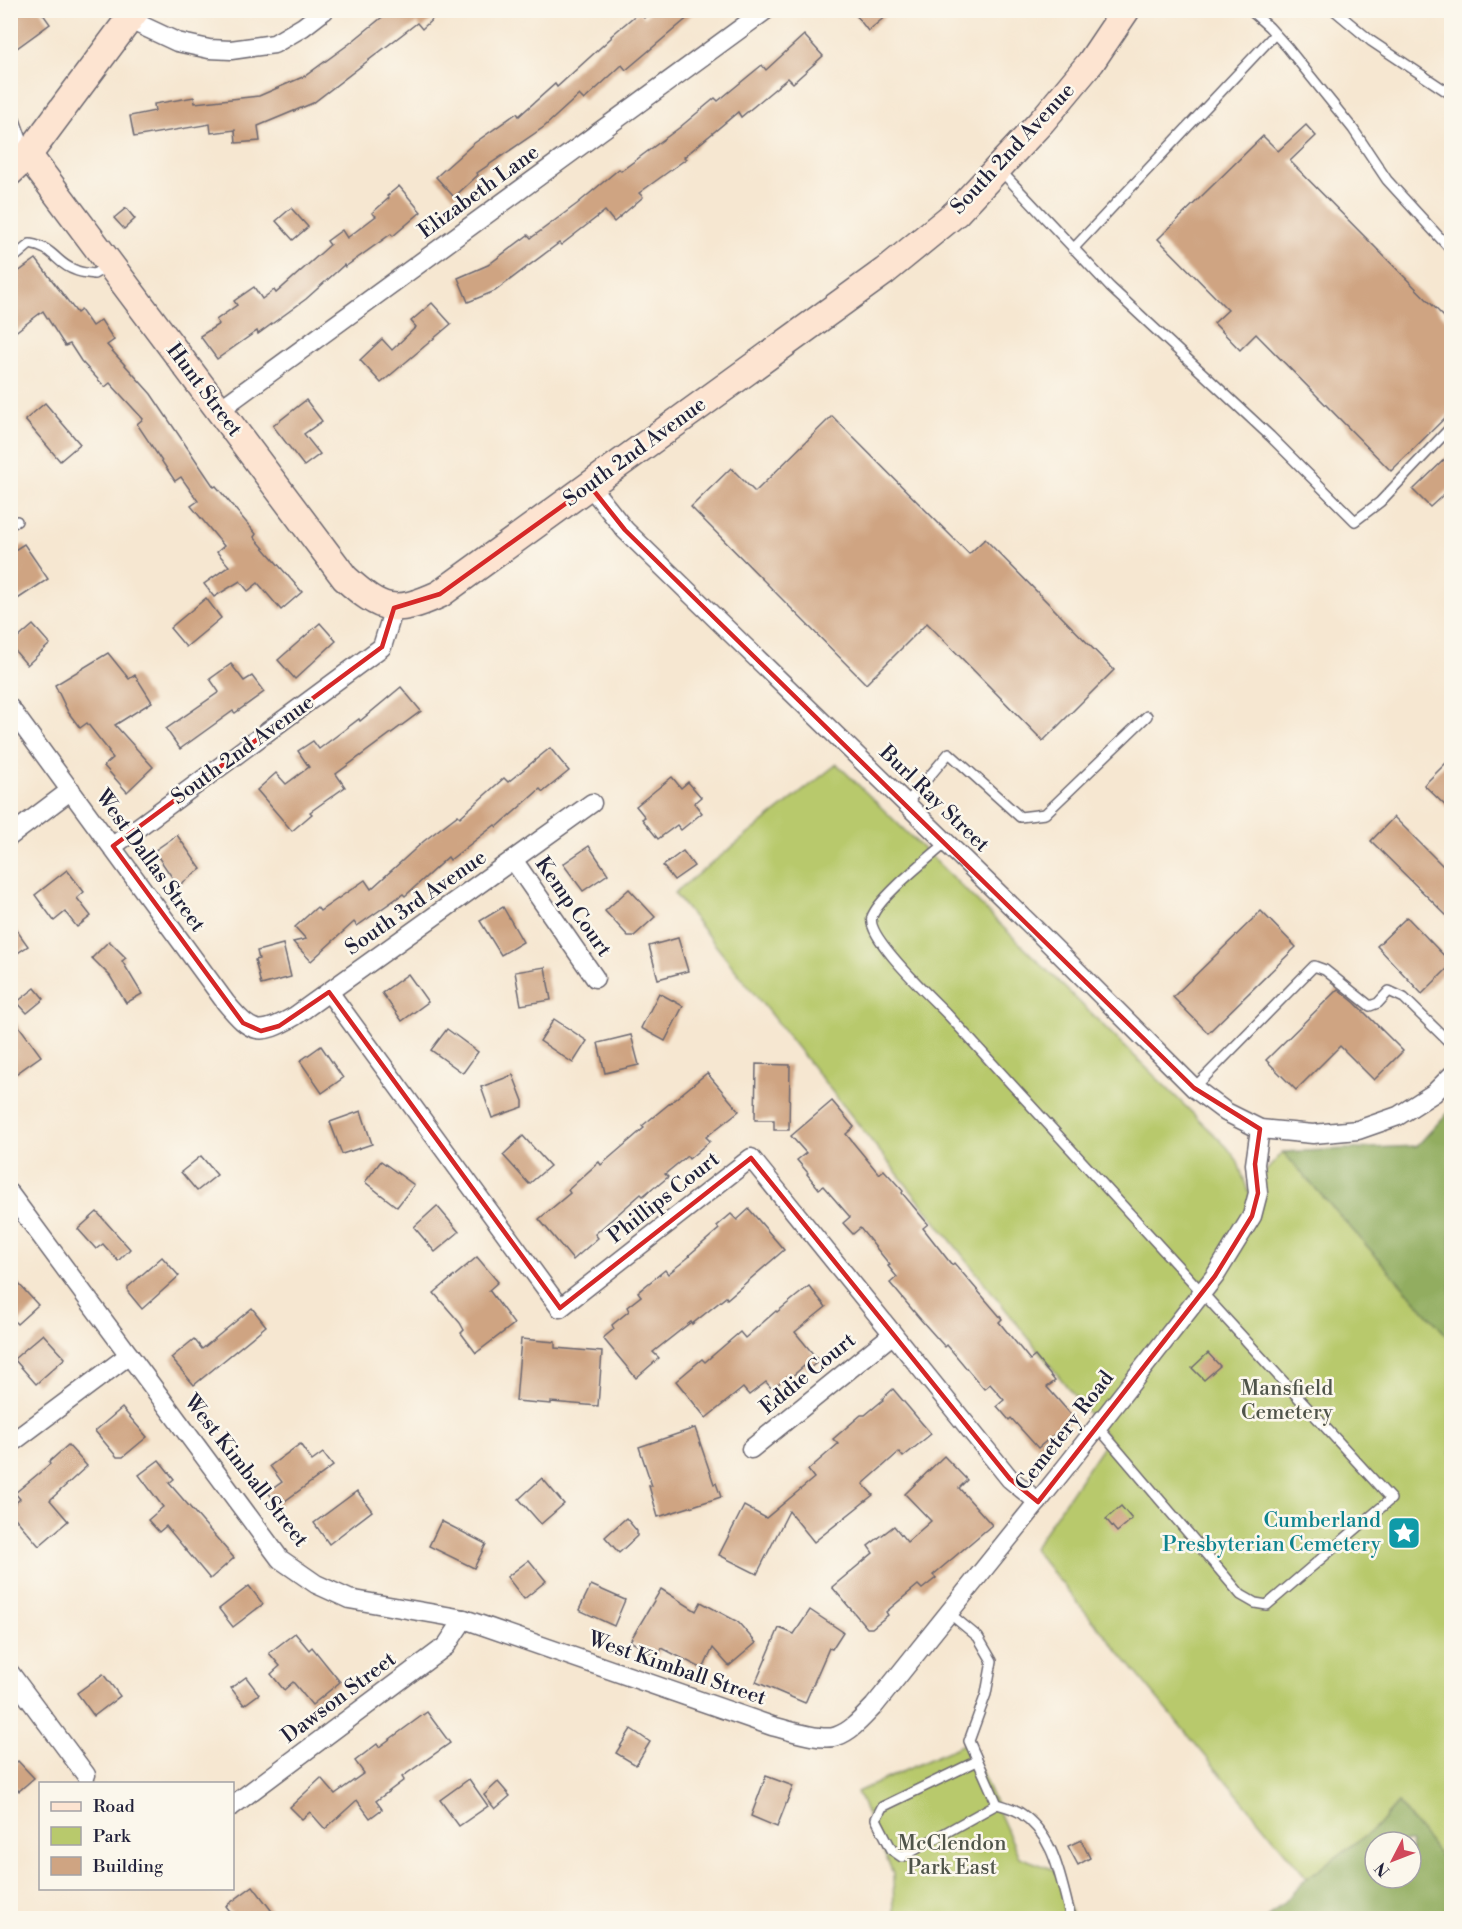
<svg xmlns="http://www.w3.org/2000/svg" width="1462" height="1929" font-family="'Libre Bodoni',serif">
<rect width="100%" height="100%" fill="#fbf7ec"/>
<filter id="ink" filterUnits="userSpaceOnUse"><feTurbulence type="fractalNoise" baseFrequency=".0167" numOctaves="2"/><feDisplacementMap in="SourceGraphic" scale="12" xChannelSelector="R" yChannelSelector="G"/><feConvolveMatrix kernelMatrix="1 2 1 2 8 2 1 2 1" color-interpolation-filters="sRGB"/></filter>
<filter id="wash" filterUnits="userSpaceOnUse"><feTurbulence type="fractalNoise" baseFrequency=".008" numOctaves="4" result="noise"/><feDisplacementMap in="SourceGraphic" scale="24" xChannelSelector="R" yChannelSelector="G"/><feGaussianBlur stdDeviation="1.35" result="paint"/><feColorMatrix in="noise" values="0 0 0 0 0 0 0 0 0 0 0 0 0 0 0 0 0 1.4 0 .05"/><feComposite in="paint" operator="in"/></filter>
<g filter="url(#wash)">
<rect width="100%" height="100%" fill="#f6e7d1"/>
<g fill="#b8c96c" stroke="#6d7654" stroke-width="1.5">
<polygon points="837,764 1227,1147 1237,1160 1248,1191 1283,1152 1451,1340 1451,1870 1398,1803 1376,1828 1307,1878 1033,1549 1108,1438 674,893"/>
<polygon points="968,1742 1019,1857 1055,1870 1073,1918 894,1918 893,1873 857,1792"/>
</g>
<g fill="#92ad60" stroke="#5a684e" stroke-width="1.5" fill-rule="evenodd">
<polygon points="1451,1109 1451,1340 1283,1152 1417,1146"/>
<path d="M1398,1803L1451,1870V1918H1268L1307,1878L1376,1828ZM1375,1842H1411V1878H1375Z"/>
</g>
<g id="blocks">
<g fill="#cfa482">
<polygon points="20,10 40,10 50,24 10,53 10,18"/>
<polygon points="391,10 442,10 422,29 417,23 313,103 258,126 260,141 236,143 235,130 211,133 210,124 134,137 130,116 155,111 154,104 194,97 195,103 259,96 305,76 349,44"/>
<polygon points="652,10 697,10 626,70 622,65 584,100 579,95 544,127 477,173 478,175 454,197 436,177 473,144 517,113 519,116 555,84 557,87 612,37 611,36 639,12 644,18"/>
<polygon points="852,10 893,10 868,31"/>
<polygon points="804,35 823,56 793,83 788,78 741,117 738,112 684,157 686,159 639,193 643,197 614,222 605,211 561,245 559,243 495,291 468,302 458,278 488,265 528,235 531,238 577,204 619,169 621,171 679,128 715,98 718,101 762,65 766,70"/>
<polygon points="1306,125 1316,136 1290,161 1452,325 1452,411 1391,471 1256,334 1240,350 1214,323 1228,310 1158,239 1263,136 1278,151"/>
<polygon points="399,186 421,212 393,236 391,234 345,267 344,265 306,299 258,334 257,331 217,359 200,336 219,324 216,320 237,305 234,301 254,287 262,299 274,290 276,293 330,245 327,241 342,230 347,238 376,216 372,213 389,198 387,196"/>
<polygon points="126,208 135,219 124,229 114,218"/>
<polygon points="291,208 308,227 293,240 276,221"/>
<polygon points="36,259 77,313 81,310 92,326 101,320 114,340 107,345 151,394 214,487 216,486 256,534 254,537 302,592 281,610 258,583 248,591 240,581 214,597 204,584 229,566 217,552 224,546 191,506 198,501 181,477 175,481 137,424 143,419 110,383 105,387 81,361 70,344 65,346 43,311 10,336 10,278"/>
<polygon points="432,303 451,324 381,383 360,360 382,339 392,350 416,327 411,321"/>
<polygon points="306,400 322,421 304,434 320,454 304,466 273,426"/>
<polygon points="45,403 80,444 60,461 25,420"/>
<polygon points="832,416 969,554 985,539 1114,670 1043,741 927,623 866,684 691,507 731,468 755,492"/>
<polygon points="1452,452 1452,487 1430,507 1413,490"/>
<polygon points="24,544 48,579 10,604 10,553"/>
<polygon points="206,598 221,618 186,647 170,628"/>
<polygon points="320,623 336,641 295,679 278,660"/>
<polygon points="33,625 50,644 27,665 10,645"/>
<polygon points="108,653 129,679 135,675 152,702 115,725 153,767 127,792 104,766 113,758 108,752 109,751 87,723 80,728 68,712 55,685"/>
<polygon points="231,664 244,681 252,676 264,692 235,713 233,711 180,749 166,729 219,692 210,679"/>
<polygon points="401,687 421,711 336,774 345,787 310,812 312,814 292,831 257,790 276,773 286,784 309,767 298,751 313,741 319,749 359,719 360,721"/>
<polygon points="550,748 569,771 543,792 540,789 497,827 495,825 450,860 448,857 405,896 403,894 357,926 354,922 311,961 293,942 306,939 295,927 317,907 320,911 365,880 371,889 424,841 458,815 460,817 504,778 508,782"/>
<polygon points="1452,757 1452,812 1424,785"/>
<polygon points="672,777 681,788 688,782 701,797 694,803 702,813 681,830 677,825 658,839 642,819 645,817 636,806"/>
<polygon points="1394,817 1452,875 1452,921 1371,841"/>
<polygon points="177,835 201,869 178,886 154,851"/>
<polygon points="589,846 608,874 583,891 563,864"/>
<polygon points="683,851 694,866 674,880 663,866"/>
<polygon points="67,870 84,892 77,898 91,916 77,927 65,912 54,921 35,895"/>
<polygon points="629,889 655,917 634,936 628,936 605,911"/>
<polygon points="503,907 523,942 501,955 480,921"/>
<polygon points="1261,911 1296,947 1208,1033 1173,997"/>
<polygon points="1407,917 1452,964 1422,994 1377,946"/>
<polygon points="10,921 28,946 10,958"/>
<polygon points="678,938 688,971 658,979 649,946"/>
<polygon points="109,941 126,958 122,961 142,994 126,1003 110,976 92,958"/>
<polygon points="283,944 291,977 261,985 255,960 259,959 257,951"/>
<polygon points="545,967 551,1000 521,1005 515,972"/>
<polygon points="408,974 428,1002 402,1021 382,993"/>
<polygon points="35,988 44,999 27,1013 17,1002"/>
<polygon points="1338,989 1355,1003 1403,1051 1374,1080 1340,1046 1296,1090 1266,1060"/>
<polygon points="659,993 683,1006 665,1041 641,1028"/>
<polygon points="10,1014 41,1056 10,1078"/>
<polygon points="554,1019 587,1041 573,1063 540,1041"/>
<polygon points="447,1029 478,1052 463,1073 431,1050"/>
<polygon points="631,1035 639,1065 605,1073 598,1043"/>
<polygon points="321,1046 343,1078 322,1093 300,1061"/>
<polygon points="756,1064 790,1065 789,1130 774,1130 774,1120 755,1120"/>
<polygon points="707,1073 739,1111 706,1137 710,1141 689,1159 687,1156 665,1174 668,1177 656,1187 655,1186 643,1196 641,1194 595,1234 598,1238 573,1260 539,1219 570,1193 568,1190 599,1162 601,1165 644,1128 642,1126"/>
<polygon points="513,1075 523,1101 523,1107 492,1118 481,1087"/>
<polygon points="832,1101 854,1127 846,1134 879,1174 884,1170 903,1191 902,1193 928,1224 923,1228 952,1265 954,1263 1002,1319 999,1322 1030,1360 1035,1356 1055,1381 1047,1387 1074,1418 1038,1448 1011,1418 1009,1420 997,1406 1004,1400 990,1384 984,1389 947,1345 945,1347 921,1320 890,1283 897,1277 888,1266 890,1265 860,1228 853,1234 843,1223 850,1217 823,1186 819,1189 807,1174 808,1173 797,1160 806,1153 791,1136"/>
<polygon points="361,1111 372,1144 342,1154 330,1122"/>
<polygon points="523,1136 550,1166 529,1184 503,1155"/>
<polygon points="201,1156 217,1175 197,1191 181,1172"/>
<polygon points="381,1161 414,1185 397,1207 365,1182"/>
<polygon points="437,1206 459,1232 435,1252 414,1227"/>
<polygon points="749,1209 784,1250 727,1299 726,1297 692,1324 691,1322 653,1352 659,1358 636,1378 603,1338 614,1329 612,1325 629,1311 627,1307 641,1296 638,1292 665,1270 668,1274 690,1256 689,1255 719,1229 717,1226 731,1214 737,1220"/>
<polygon points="97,1212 130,1249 118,1261 103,1244 96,1249 78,1229"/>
<polygon points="162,1257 179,1276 142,1309 128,1292 128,1287"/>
<polygon points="477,1257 498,1282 489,1290 514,1324 476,1353 461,1333 464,1330 460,1323 434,1293"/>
<polygon points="18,1283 38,1305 17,1324 10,1317 10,1289"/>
<polygon points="809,1286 826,1307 795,1332 819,1361 807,1370 804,1366 790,1378 788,1376 772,1389 766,1382 749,1395 743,1388 706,1418 676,1381 702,1359 705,1362 740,1332 745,1338 776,1311 777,1312"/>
<polygon points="252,1308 266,1326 194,1385 171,1358 194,1339 202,1349"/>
<polygon points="43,1334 65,1358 36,1384 14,1359"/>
<polygon points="521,1339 555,1342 555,1348 602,1352 598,1406 551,1402 551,1404 516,1401"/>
<polygon points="1208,1353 1220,1366 1204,1380 1192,1368"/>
<polygon points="893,1389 931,1434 903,1457 899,1452 863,1484 873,1495 814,1542 789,1511 757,1574 719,1555 744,1506 766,1518 814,1478 808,1470 838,1444 833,1439 861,1415 865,1415 883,1400 882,1399"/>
<polygon points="122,1408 147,1437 123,1457 117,1457 95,1431"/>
<polygon points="695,1428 714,1484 716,1483 721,1497 658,1517 649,1486 652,1486 639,1447"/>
<polygon points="300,1444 312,1461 323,1453 333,1466 278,1506 268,1492 282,1482 270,1466"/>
<polygon points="68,1445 87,1466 50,1500 68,1521 39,1546 10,1512 10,1508 20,1499 15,1493 50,1464 49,1462"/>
<polygon points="944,1456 967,1480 959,1488 992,1525 933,1575 936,1578 922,1589 918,1585 886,1612 888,1615 872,1628 867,1628 832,1587 873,1553 868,1546 894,1526 907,1542 931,1521 905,1494"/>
<polygon points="159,1460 174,1479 169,1483 234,1558 210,1579 166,1526 159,1532 148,1520 163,1507 139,1475"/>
<polygon points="542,1478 564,1504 541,1524 519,1499"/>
<polygon points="357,1491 372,1511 329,1544 314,1523"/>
<polygon points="1121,1506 1132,1519 1117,1532 1106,1519"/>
<polygon points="626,1518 637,1531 637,1536 619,1553 605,1537"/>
<polygon points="441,1521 486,1544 474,1568 429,1546"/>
<polygon points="529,1560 546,1581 524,1599 507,1577"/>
<polygon points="591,1585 625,1600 614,1626 579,1610"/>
<polygon points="249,1586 263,1604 233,1627 219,1609"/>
<polygon points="661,1589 696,1611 701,1602 738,1622 756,1643 729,1666 713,1648 703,1669 662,1648 657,1657 630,1641"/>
<polygon points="810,1610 843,1632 832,1649 829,1648 805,1703 756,1682 779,1628 794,1634"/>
<polygon points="295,1633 309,1650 312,1647 340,1682 312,1705 293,1682 284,1690 271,1674 280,1666 269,1653"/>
<polygon points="103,1674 120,1696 94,1716 77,1693"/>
<polygon points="246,1677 259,1694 244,1705 231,1688"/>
<polygon points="427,1712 450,1743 402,1777 404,1780 376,1801 382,1809 370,1818 357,1800 325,1829 310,1812 302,1819 290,1807 321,1778 335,1794 364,1773 355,1761 377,1744 379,1747"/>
<polygon points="631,1729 650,1742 636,1765 616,1753"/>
<polygon points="18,1761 34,1778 19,1791 10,1782 10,1768"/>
<polygon points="766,1776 793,1786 777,1827 751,1816"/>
<polygon points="469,1779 488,1806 459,1826 440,1800"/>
<polygon points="498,1782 510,1796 495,1809 484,1795"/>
<polygon points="1081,1840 1090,1858 1078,1865 1068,1846"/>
<polygon points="253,1886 277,1918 235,1918 226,1906"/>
</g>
</g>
</g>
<g filter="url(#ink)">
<use href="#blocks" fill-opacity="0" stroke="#6c6770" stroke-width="1.5"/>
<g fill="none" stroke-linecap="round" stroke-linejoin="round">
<g stroke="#6c6770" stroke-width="12">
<g id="lane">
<polyline points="1250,10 1269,27 1287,47 1353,129 1387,180 1452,251"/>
<polyline points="1334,10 1371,41 1452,95"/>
<polyline points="10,112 14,117 26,150"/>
<polyline points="1000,170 1110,287 1270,436 1355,521 1380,502 1452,426"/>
<polyline points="1073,249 1275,34"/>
<path d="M10,261L30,244C55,248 56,264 75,270C81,273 88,273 94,274L108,266"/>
<polyline points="10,525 17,521"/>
<polyline points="906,804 949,753 1020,817 1045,814 1147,716"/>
<path d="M946,843C928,859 879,897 872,917C865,937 934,1000 949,1016L1391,1499L1267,1605L1255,1603L1241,1595L1097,1426"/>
<polyline points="1194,1088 1314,966 1325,970 1370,1006 1378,1003 1389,991 1404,998 1452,1045"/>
<path d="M949,1613L978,1637L992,1661L986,1694L969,1741L997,1804C1004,1806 1012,1808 1019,1812C1056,1836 1060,1879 1071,1918"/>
<polyline points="977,1761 882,1807 876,1819 892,1850 902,1857 997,1804"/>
</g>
</g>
<g stroke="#6c6770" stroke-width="21">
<g id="street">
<polyline points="130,20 177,42 209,49 231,50 274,44 303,27 325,10"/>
<polyline points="219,410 766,10"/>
<polyline points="590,486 625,530 1034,928 1194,1088 1226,1112 1260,1129 1313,1134 1358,1130 1398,1116 1434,1093 1452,1075"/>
<path d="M10,708L226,1003C252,1034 259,1037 295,1016L592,803"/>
<polyline points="10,836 71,790"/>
<polyline points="113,846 382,647 394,608"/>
<polyline points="514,861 595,978"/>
<polyline points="329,992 560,1308 751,1158 1010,1479 1038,1502"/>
<path d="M10,1194L280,1559L316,1584L349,1599L464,1619L772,1726C788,1730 822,1742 837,1736C852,1731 863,1717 874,1706L1069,1463L1215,1276L1252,1216L1258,1193L1255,1164L1260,1129"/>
<polyline points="10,1444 129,1355"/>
<polyline points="751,1449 893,1334"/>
<polyline points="10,1673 86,1775"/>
<polyline points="232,1806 446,1646 464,1619"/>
</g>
</g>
<g stroke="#6c6770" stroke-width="30">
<g id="secondary">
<path d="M28,155L345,578C382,611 394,615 440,594L885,271L956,213L1042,121L1091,62L1126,10"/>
<polyline points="10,172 28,155 136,10"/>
</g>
</g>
<use href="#lane" stroke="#fff" stroke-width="9"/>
<use href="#street" stroke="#fff" stroke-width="18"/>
<use href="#secondary" stroke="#fde4d1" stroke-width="27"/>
</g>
</g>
<path fill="none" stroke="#d62828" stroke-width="4.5" stroke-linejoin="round" d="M590,486L625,530L1194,1088L1260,1129L1255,1164L1258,1193L1252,1216L1215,1276L1038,1502L1010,1479L751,1158L560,1308L329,992L279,1026L261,1031L243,1023L113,846L382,647L394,608L440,594Z"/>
<defs>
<g id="sight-square" transform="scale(1.725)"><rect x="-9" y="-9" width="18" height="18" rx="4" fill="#0f9aa8" stroke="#fbf7ec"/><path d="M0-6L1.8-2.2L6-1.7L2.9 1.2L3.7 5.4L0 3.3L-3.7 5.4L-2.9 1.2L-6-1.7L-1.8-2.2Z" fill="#fff"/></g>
</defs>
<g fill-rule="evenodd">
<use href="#sight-square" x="1404" y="1533"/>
</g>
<g text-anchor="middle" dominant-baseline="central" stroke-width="5" stroke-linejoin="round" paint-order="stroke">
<g font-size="21" fill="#22223b" stroke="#fbf7ec">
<text transform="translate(1013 149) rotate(-47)">South 2nd Avenue</text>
<text transform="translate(479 192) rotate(-36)">Elizabeth Lane</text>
<text transform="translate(204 390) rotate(53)">Hunt Street</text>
<text transform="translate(635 452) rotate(-36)">South 2nd Avenue</text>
<text transform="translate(243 750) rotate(-36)">South 2nd Avenue</text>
<text transform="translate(934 799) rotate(44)">Burl Ray Street</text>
<text transform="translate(150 861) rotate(54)">West Dallas Street</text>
<text transform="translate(416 903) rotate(-35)">South 3rd Avenue</text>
<text transform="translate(573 907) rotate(55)">Kemp Court</text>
<text transform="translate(664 1198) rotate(-38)">Phillips Court</text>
<text transform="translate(808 1374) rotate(-39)">Eddie Court</text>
<text transform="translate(1065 1431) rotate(-52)">Cemetery Road</text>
<text transform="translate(246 1471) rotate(52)">West Kimball Street</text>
<text transform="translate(677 1669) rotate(19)">West Kimball Street</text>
<text transform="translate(339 1698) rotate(-37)">Dawson Street</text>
</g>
<g font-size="21" fill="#4f544a" stroke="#fbf7ec">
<text x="1287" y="1389">Mansfield<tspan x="1287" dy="24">Cemetery</tspan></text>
<text x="952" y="1844">McClendon<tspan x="952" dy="24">Park East</tspan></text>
</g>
<g font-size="21" fill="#0d838f" stroke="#fbf7ec" text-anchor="end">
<text x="1381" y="1521">Cumberland<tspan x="1381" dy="24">Presbyterian Cemetery</tspan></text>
</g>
</g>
<rect width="1462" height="1929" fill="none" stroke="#fbf7ec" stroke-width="36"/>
<rect x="39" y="1782" width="195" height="108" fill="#fbf7ec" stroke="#a4a2a5" stroke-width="1.5"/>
<rect x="51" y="1802" width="30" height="9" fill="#fde4d1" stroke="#a4a2a5" stroke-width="1.5"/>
<text x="93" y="1812" font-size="18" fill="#22223b">Road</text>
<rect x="51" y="1827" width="30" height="18" fill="#b8c96c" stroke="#a4a2a5" stroke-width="1.5"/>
<text x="93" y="1842" font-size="18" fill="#22223b">Park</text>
<rect x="51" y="1857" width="30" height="18" fill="#cfa482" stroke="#a4a2a5" stroke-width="1.5"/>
<text x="93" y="1872" font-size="18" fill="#22223b">Building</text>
<g transform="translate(1393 1860) rotate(228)"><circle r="28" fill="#fbf7ec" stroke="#a4a2a5" stroke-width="1.5"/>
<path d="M0-4.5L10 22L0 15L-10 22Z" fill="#d1495b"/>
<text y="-9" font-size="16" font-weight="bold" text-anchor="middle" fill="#22223b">N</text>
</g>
</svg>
